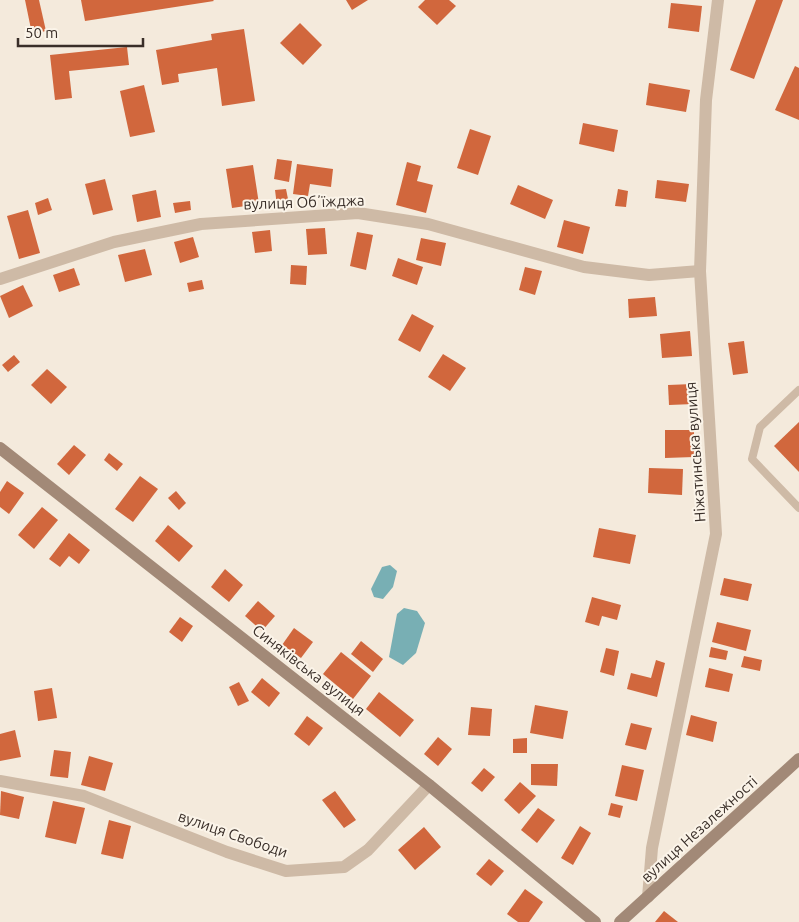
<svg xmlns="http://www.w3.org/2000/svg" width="799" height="922" font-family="Ubuntu,sans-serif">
<rect width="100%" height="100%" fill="#f4eadc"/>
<g fill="#78afb4">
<polygon points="390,565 397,571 393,587 383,599 374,597 371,589 382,567"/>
<polygon points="404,608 417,611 425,623 416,653 403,665 389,657 397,614"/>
</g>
<g fill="#d1673d">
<polygon points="25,0 39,0 46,31 32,34"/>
<polygon points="81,0 213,0 214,1 85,21"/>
<polygon points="346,0 368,0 352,10"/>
<polygon points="425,0 449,0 456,6 437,25 418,7"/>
<polygon points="756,0 783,0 754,79 730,70"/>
<polygon points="671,3 702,6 699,32 668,28"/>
<polygon points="300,23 322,45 303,65 280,43"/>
<polygon points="244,29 255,101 222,106 217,68 178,74 179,82 162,85 156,50 212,40 211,34"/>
<polygon points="127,47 129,65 69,71 72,98 55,100 50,55"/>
<polygon points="795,66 799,68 799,120 775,110"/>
<polygon points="649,83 690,90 686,112 646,105"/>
<polygon points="144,85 155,132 130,137 120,91"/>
<polygon points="583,123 618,130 614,152 579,144"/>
<polygon points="470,129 491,136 478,175 457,168"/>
<polygon points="277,159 292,161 289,182 274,179"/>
<polygon points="407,162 421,166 417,181 433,185 426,213 396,205"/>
<polygon points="297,164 333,169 331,187 310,184 308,196 293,194"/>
<polygon points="253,165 259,204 232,208 226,169"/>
<polygon points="105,179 113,210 93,215 85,184"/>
<polygon points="657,180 689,184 686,202 655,198"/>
<polygon points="518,185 553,200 545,219 510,204"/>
<polygon points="286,189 289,204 277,206 275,190"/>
<polygon points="618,189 628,191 626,207 615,206"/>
<polygon points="156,190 161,217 137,222 132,195"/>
<polygon points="48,198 52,210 38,215 35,203"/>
<polygon points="190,201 191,210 175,213 173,203"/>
<polygon points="28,210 40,253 19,259 7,216"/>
<polygon points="564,220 590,227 583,254 557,247"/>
<polygon points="325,228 327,254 308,255 306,229"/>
<polygon points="270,230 272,251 255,253 252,232"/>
<polygon points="357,232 373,235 366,270 350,266"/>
<polygon points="193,237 199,257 180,263 174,242"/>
<polygon points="421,238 446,243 441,266 416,260"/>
<polygon points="145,249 152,275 125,282 118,255"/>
<polygon points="398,258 423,267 417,285 392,276"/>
<polygon points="291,265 307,266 306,285 290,284"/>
<polygon points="525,267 542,271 535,295 519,290"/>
<polygon points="74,268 80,285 59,292 53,275"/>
<polygon points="202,280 204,289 189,292 187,283"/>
<polygon points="23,285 33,306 9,318 0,296"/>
<polygon points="655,297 657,316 629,318 628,299"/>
<polygon points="412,314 434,326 420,352 398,340"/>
<polygon points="690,331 692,356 662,358 660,334"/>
<polygon points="744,341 748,373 733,375 728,343"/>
<polygon points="443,354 466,368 450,391 428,377"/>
<polygon points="14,355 20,362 8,372 2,365"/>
<polygon points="47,369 67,387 51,404 31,385"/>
<polygon points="693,384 694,404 669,405 668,385"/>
<polygon points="799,422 799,472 774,446"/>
<polygon points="665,430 694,430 694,457 665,458"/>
<polygon points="74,445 86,455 69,475 57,464"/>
<polygon points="109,453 123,464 117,471 104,460"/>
<polygon points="649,468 683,469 682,495 648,493"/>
<polygon points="140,476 158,489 133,522 115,509"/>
<polygon points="7,481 24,493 9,514 0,507 0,492"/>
<polygon points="176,491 186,503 179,510 168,498"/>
<polygon points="42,507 58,520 34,549 18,535"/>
<polygon points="168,525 193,546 179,562 155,541"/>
<polygon points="599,528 636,535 630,564 593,557"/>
<polygon points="69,533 90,550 79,564 69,556 60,567 49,559"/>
<polygon points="225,569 243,585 229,602 211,587"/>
<polygon points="724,578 752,584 748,601 720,595"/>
<polygon points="592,597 621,605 617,620 602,616 599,626 585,622"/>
<polygon points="258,601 275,616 262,631 245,616"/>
<polygon points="180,617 193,626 182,642 169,632"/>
<polygon points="717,622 751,630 746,651 712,642"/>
<polygon points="294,628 313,642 301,658 282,645"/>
<polygon points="361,641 383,659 373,672 351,654"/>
<polygon points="711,647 728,651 726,660 709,657"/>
<polygon points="606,648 619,651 614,676 600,672"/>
<polygon points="341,652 371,676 353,699 323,674"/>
<polygon points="744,656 762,660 760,671 741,667"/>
<polygon points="656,660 665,663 657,697 627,689 631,673 651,678"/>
<polygon points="709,668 733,674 729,692 705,687"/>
<polygon points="262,678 280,693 269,707 251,692"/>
<polygon points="239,682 249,701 238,706 229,687"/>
<polygon points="52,688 57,718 38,721 34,691"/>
<polygon points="379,692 414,720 400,737 366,709"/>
<polygon points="535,705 568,711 563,739 530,733"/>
<polygon points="471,707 492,709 490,736 468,735"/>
<polygon points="691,715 717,722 713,742 686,735"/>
<polygon points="307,716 323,728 309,746 294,734"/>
<polygon points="631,723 652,728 646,750 625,745"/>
<polygon points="15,730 21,757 0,761 0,734"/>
<polygon points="438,737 452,749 438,766 424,754"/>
<polygon points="527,738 527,753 513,753 513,739"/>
<polygon points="54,750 71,752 68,778 50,776"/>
<polygon points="89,756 113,763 105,791 81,785"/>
<polygon points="531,764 558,764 557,786 531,785"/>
<polygon points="622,765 644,770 637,801 615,796"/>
<polygon points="484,768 495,777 482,792 471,783"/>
<polygon points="520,782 536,796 519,814 504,800"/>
<polygon points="1,791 24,797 19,819 0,815"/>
<polygon points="335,791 356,820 344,828 322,800"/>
<polygon points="53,801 85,808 76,844 45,837"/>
<polygon points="611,803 623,806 620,818 608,815"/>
<polygon points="538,808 555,820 537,843 521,830"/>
<polygon points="109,820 131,826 123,859 101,854"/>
<polygon points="580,826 591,833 573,865 561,858"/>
<polygon points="424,827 441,847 415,870 398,850"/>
<polygon points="489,859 504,871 491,886 476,874"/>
<polygon points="525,889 543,902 529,922 518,922 507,914"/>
<polygon points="664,911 678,922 655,922"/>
</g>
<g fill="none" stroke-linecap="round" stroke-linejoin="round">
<polyline stroke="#cebaa6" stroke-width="8" points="799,390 760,427 752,459 799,508"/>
<g stroke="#cebaa6" stroke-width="12">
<polyline points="0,279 114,242 201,224 358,213 428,224 584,267 649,275 700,271"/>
<polyline points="0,781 84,796 227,852 286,871 344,867 368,850 429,785"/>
<polyline points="648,897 652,848 716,534 700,271 706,100 718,0"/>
</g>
<g stroke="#a28977" stroke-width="12">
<polyline points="0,448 429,785 595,922"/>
<polyline points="620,922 799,759"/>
</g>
</g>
<g text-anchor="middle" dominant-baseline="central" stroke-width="4" stroke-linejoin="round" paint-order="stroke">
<g font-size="15" fill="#392e28" stroke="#fbf4e9">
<text transform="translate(304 202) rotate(-2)">вулиця Обʼїжджа</text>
<text transform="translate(695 452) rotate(-94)">Ніжатинська вулиця</text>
<text transform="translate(309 670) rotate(38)">Синяківська вулиця</text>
<text transform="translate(699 829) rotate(-42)">вулиця Незалежності</text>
<text transform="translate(233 834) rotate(19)">вулиця Свободи</text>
</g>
</g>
<path d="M18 38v8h125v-8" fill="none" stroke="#392e28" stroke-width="2.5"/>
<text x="25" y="38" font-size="15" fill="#392e28" stroke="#fbf4e9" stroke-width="4" paint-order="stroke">50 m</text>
</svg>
